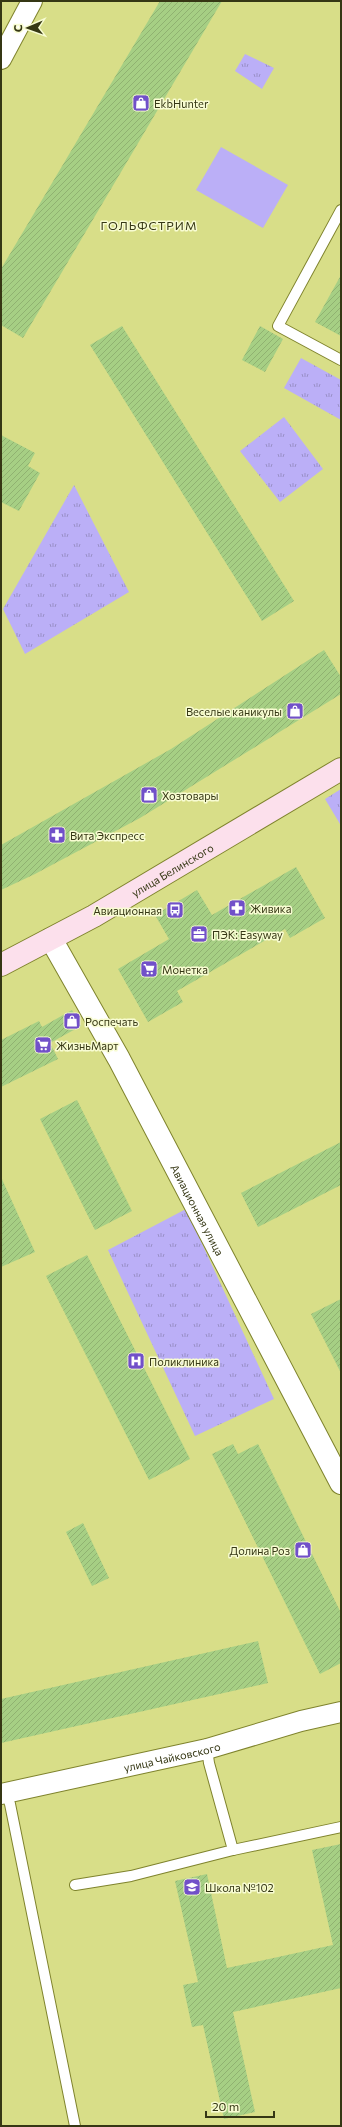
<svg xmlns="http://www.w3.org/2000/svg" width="342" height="2127" font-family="Commissioner,sans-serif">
<defs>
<pattern id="grass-tufts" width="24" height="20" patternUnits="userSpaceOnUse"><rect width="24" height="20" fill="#bbaff7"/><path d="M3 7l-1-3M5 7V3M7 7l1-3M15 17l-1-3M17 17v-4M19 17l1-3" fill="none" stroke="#998fc7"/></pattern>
<pattern id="building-hatch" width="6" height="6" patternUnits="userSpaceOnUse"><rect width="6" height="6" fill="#a6cf84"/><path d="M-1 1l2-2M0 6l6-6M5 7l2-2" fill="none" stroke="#90b271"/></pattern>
</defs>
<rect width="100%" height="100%" fill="#d8de88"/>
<g fill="url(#grass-tufts)">
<polygon points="245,54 274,68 262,89 235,71"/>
<polygon points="301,358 341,380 341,420 284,388"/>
<polygon points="284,417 323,469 280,502 240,451"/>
<polygon points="74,485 129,592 25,654 3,609"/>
<polygon points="341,789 341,823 340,824 325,799"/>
<polygon points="186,1209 274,1399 195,1436 108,1250"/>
</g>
<polygon fill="#bbaff7" points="221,147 288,185 263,228 196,190"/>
<g fill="url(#building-hatch)">
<polygon points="160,1 222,1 23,338 1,325 1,269"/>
<polygon points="341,275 341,336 315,322"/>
<polygon points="122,326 294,601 262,621 90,345"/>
<polygon points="260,326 283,339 265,372 242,360"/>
<polygon points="1,435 35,453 28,466 40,473 19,511 1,502"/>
<polygon points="324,650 341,677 341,694 140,818 35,874 1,890 1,845 171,749"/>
<polygon points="296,867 325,918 290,938 285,929 177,991 183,1002 148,1022 118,969 169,939 155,915 197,890 212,915"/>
<polygon points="72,1010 81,1026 50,1043 58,1059 1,1087 1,1040 39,1021 42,1027"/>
<polygon points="77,1100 132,1211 95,1230 40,1119"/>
<polygon points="341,1142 341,1185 258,1227 241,1193"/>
<polygon points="1,1177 35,1252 1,1267"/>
<polygon points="87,1255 190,1459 149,1480 46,1276"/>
<polygon points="341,1299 341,1373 311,1314"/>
<polygon points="233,1444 238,1454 258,1444 341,1613 341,1663 320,1674 212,1454"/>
<polygon points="83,1523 109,1578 92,1586 66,1532"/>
<polygon points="258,1641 268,1683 1,1743 1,1699"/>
<polygon points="341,1844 341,1988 233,2012 255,2112 224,2119 203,2025 192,2027 183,1985 198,1982 175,1881 207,1874 227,1968 333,1945 312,1850"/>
</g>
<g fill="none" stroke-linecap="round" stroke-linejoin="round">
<g stroke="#7f832d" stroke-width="12">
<g id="service">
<polyline points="341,210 278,326 341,360"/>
<polyline points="6,1793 10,1804 75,2126"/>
<polyline points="233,1850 341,1827"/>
<polyline points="75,1885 131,1876 233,1850 209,1763 207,1749"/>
</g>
</g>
<g stroke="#7f832d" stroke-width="22">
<g id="minor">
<polyline points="1,59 32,1"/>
<path id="s1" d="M1,1794L207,1749L301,1721L341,1712"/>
</g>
</g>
<g stroke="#7f832d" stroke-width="24">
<g id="tertiary">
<path id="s2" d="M51,939L119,1059L341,1483"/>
</g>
</g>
<g stroke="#7f832d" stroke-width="24">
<g id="secondary">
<path id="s3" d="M1,965L94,916L341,769"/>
</g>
</g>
<use href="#service" stroke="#fff" stroke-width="10"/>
<use href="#minor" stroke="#fff" stroke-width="20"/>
<use href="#tertiary" stroke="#fff" stroke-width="22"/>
<use href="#secondary" stroke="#fce0ec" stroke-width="22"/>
</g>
<defs>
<g id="shop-square" transform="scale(0.9)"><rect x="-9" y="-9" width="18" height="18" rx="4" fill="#7150c9" stroke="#f8fcd2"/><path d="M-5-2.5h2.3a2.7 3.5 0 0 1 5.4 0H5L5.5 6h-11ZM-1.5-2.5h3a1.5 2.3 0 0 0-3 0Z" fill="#fff"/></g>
<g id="pharmacy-square" transform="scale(0.9)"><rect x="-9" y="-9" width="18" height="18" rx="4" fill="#7150c9" stroke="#f8fcd2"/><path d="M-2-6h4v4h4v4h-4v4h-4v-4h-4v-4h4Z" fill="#fff"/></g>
<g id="bus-square" transform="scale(0.9)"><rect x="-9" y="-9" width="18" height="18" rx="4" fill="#7150c9" stroke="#f8fcd2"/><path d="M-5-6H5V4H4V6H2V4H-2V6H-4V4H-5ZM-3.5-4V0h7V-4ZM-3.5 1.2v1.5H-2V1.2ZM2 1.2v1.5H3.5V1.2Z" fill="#fff"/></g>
<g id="office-square" transform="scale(0.9)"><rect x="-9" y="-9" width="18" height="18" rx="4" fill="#7150c9" stroke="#f8fcd2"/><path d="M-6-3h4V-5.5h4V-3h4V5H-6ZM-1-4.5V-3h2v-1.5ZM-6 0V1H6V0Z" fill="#fff"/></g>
<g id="supermarket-square" transform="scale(0.9)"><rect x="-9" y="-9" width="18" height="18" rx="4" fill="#7150c9" stroke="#f8fcd2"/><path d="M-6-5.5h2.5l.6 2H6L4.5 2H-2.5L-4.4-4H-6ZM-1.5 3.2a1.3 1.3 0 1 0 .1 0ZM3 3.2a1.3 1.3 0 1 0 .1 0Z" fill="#fff"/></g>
<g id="hospital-square" transform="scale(0.9)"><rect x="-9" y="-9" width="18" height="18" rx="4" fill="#7150c9" stroke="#f8fcd2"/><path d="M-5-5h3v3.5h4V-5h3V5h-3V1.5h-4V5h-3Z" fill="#fff"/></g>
<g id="school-square" transform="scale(0.9)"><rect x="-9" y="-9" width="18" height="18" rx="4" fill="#7150c9" stroke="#f8fcd2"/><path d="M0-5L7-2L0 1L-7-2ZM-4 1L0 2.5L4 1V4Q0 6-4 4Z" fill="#fff"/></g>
</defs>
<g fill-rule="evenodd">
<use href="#shop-square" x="141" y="103"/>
<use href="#shop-square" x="295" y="711"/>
<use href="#shop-square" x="149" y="795"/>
<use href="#pharmacy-square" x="57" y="835"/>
<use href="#pharmacy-square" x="237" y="908"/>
<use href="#bus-square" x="175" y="910"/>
<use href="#office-square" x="199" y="934"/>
<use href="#supermarket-square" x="149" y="969"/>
<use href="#shop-square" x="72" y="1021"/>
<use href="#supermarket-square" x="43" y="1045"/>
<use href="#hospital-square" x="136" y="1361"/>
<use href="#shop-square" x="303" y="1550"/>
<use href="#school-square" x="192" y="1887"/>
</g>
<g text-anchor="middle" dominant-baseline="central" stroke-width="3" stroke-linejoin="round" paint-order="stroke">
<g font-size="11" fill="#353714" stroke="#f8fcd2" text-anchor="start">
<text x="154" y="103">EkbHunter</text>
<text x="282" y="711" text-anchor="end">Веселые каникулы</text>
<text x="162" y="795">Хозтовары</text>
<text x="70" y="835">Вита Экспресс</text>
<text x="250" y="908">Живика</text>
<text x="162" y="910" text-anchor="end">Авиационная</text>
<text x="212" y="934">ПЭК: Easyway</text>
<text x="162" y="969">Монетка</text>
<text x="85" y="1021">Роспечать</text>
<text x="56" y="1045">ЖизньМарт</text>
<text x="149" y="1361">Поликлиника</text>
<text x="290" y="1550" text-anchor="end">Долина Роз</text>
<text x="205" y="1887">Школа №102</text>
</g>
<g font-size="11" fill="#353714" stroke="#f8fcd2">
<text stroke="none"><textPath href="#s3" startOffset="196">улица Белинского</textPath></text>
<text stroke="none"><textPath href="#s2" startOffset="308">Авиационная улица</textPath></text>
<text stroke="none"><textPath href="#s1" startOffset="175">улица Чайковского</textPath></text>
</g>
<g font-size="12" letter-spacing="1" fill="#353714" stroke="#f8fcd2">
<text x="149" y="225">ГОЛЬФСТРИМ</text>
</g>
</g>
<rect width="342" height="2127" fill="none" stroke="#353714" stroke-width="4"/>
<g transform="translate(28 28) rotate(268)" stroke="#f8fcd2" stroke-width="3" paint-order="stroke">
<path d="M0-3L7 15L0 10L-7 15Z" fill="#353714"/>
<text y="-6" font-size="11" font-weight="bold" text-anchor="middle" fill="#353714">С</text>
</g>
<path d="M206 2111v6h68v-6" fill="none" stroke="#353714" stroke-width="2"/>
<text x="212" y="2111" font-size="12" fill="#353714" stroke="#f8fcd2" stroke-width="3" paint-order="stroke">20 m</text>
</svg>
